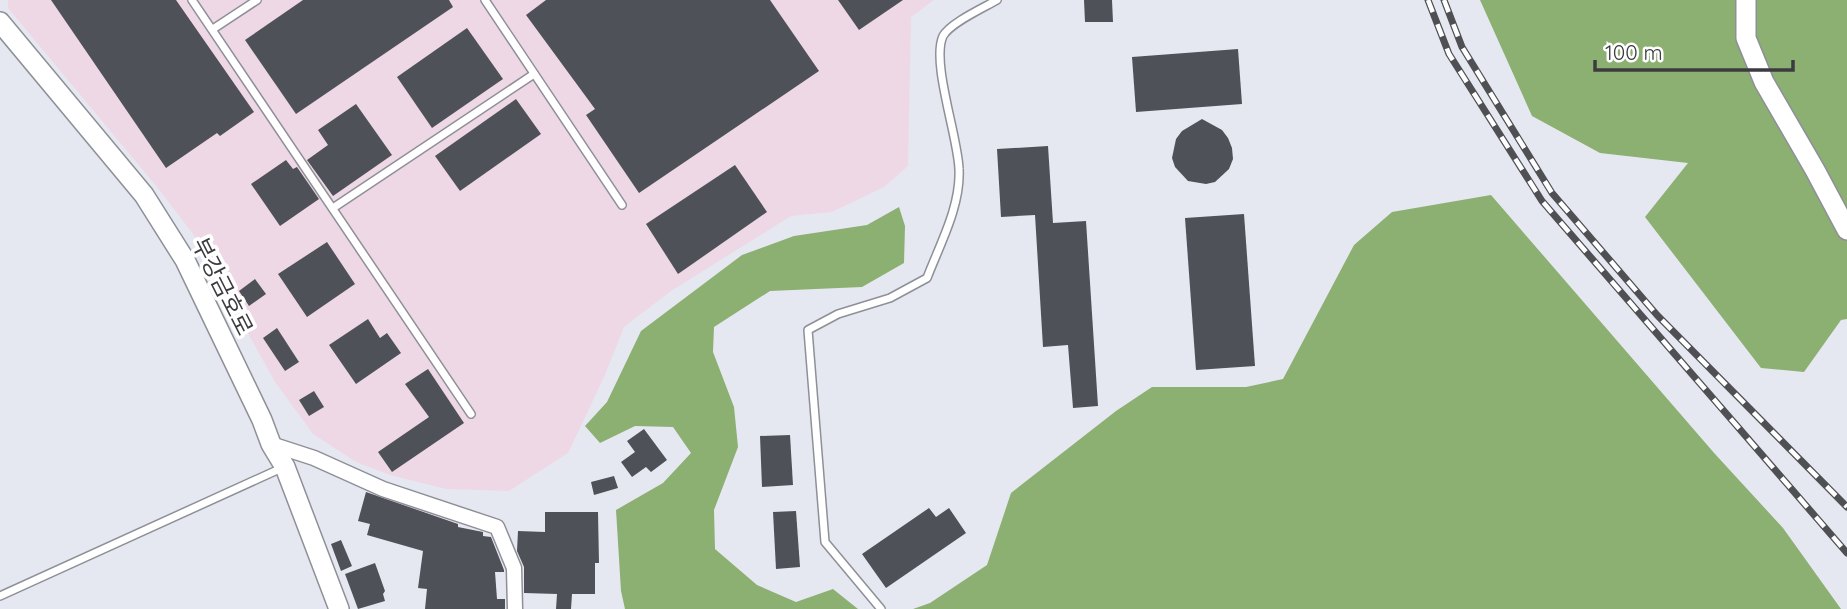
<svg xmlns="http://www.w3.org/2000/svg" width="1847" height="609" font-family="Quicksand,'Noto Sans KR',sans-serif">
<rect width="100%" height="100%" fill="#e6e8f1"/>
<polygon fill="#eed8e5" points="8,0 934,0 911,17 908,166 884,187 832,212 791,216 671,291 624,327 605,375 568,453 509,491 446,489 390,475 356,462 313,434 275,382 193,234 157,187 8,8"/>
<g fill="#8caf72">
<polygon points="1480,0 1847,0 1847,319 1841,320 1804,372 1761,368 1645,217 1688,163 1600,153 1532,116"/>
<polygon points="1491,195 1715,454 1783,528 1841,609 913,609 930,603 987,565 1011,493 1116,411 1152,387 1246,387 1283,379 1354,245 1392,212"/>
<polygon points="899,207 905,226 904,263 862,287 770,291 714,327 713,352 734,407 738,447 714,510 715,549 757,585 796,602 833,589 858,609 625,609 621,591 616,510 663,483 691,453 673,427 635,426 600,443 585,426 607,402 641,331 742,255 794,236 867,225"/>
</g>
<g fill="#4f5158">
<polygon points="51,0 176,0 254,112 220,136 217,133 166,168"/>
<polygon points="303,0 449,0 453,7 296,114 245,40"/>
<polygon points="546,0 770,0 819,71 639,193 586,115 595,109 526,15"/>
<polygon points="838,0 903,0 859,30"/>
<polygon points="1084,0 1112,0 1113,22 1085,22"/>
<polygon points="467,28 503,79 432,128 397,77"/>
<polygon points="1238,49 1242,104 1136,112 1132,57"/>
<polygon points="516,99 541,134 460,191 435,156"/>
<polygon points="356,104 392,155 333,196 307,160 328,145 318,130"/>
<polygon points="1202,119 1222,130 1228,138 1232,148 1233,159 1229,169 1215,182 1206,184 1188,181 1175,167 1172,158 1176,139 1182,131"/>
<polygon points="1048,146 1053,223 1086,221 1098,406 1073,408 1068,345 1043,347 1035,215 1001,217 997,149"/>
<polygon points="286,160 293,169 297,167 319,199 280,226 251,184"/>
<polygon points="735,165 767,212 678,274 646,224"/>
<polygon points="1244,214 1255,366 1196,370 1185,218"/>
<polygon points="327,242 355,284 307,317 278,274"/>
<polygon points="255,279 266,294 249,306 239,291"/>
<polygon points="368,319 380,338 387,333 401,353 356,384 329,345"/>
<polygon points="277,328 299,362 285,371 263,338"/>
<polygon points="428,369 464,423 392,472 378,452 429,417 405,384"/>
<polygon points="314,391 324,407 309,416 299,400"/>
<polygon points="644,429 667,460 651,472 646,467 632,477 621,462 635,452 627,441"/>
<polygon points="790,435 793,485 762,487 760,436"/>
<polygon points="614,476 618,488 594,495 591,482"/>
<polygon points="366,492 458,524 458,527 483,532 483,536 491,537 504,570 504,572 495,572 497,599 505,599 505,609 425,609 427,589 418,588 423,551 367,535 370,524 358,521"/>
<polygon points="929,508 936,517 949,508 966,533 886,588 862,554"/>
<polygon points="796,511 800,567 776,569 773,512"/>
<polygon points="545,512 598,512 599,563 595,563 595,594 572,594 571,609 556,609 557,594 524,593 524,567 517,551 518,531 545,532"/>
<polygon points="341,540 352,566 341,571 331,544"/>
<polygon points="375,563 385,591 383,594 385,601 358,609 345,574"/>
</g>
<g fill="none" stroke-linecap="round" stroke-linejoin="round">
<g stroke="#8e9098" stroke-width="10">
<g id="lane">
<polyline points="192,0 471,414"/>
<polyline points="485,0 622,205"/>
<polyline points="213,29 257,0"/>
<polyline points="333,208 534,74"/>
<polyline points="0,596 284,467"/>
<path d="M881,609L825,542L808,330L838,314L890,298L927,278C940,244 961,206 959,169C958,137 931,62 943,36C950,23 983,8 997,0"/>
</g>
</g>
<g stroke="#8e9098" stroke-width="17">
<polyline id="street" points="271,444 314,458 383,489 497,527 514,568 515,609"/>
</g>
<g stroke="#8e9098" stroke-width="22">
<g id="secondary">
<polyline points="1746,0 1746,38 1764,82 1815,170 1847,230"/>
<polyline points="0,22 144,195 185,260 262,420 271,444 285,467 339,609"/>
</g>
</g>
<use href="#lane" stroke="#fff" stroke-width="7"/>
<use href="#street" stroke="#fff" stroke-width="14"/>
<use href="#secondary" stroke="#fff" stroke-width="19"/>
<g stroke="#4f5054" stroke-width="7">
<g id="rail">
<polyline points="1428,0 1449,54 1542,201 1847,553"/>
<polyline points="1444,0 1462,47 1552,193 1657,315 1847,507"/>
</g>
</g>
<use href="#rail" stroke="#fff" stroke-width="4.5" stroke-dasharray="13" stroke-linecap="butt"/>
</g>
<g text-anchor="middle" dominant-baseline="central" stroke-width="7" stroke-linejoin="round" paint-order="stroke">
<g font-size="23" fill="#3c3c40" stroke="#fff">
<text transform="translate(223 286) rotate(63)">부강금호로</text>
</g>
</g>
<path d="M1595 60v10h198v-10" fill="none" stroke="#3c3c40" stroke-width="3.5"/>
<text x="1605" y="60" font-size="21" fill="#3c3c40" stroke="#ffffff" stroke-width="5" paint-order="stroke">100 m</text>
</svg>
